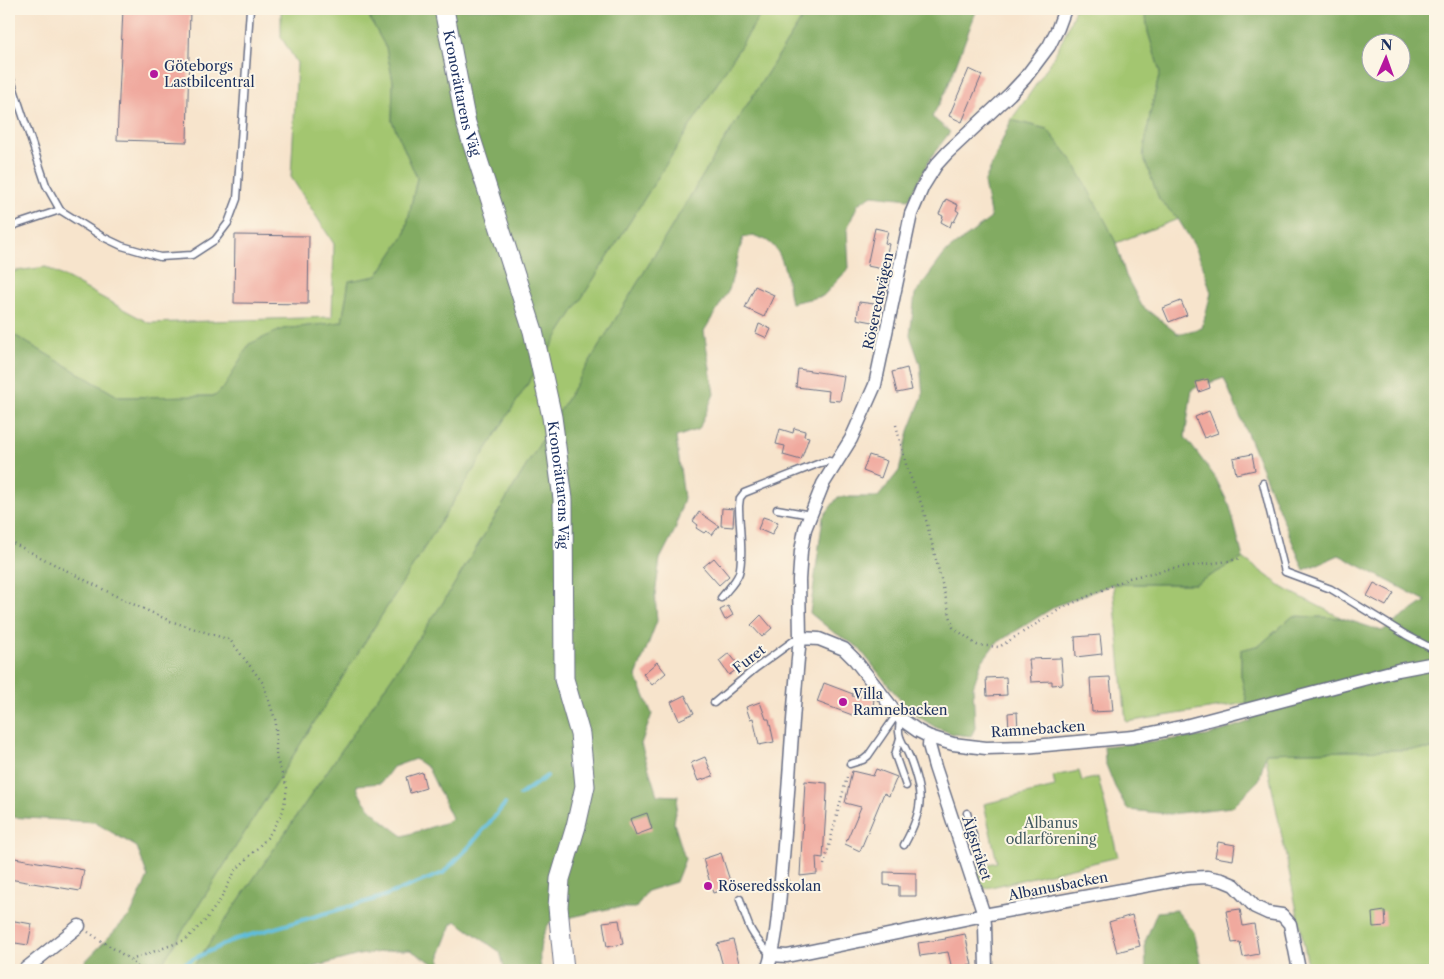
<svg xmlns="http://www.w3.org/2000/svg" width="1444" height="979" font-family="'Libre Caslon Text',serif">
<rect width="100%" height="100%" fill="#fcf5e5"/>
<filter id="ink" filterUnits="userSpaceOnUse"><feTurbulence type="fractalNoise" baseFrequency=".02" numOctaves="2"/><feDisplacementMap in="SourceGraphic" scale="10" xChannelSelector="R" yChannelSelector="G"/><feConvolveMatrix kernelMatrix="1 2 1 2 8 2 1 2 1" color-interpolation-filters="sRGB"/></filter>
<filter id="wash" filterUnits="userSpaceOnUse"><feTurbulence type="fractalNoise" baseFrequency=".0096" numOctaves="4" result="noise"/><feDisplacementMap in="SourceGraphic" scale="20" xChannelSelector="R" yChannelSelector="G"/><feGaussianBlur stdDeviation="1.12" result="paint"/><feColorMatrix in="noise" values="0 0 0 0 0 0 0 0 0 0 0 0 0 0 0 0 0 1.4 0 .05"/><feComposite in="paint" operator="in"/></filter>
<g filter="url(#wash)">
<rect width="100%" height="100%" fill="#f7e4cc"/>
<g fill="#a3c670" stroke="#5f7a67">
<polygon points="281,9 365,9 386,48 393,81 392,121 417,178 405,234 377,276 349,281 342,322 283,329 215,396 119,397 9,332 9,272 46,267 149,323 332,317 334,244 291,177 297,63 281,37"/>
<polygon points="764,9 808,9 719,149 444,601 191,970 158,970"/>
<path d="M1075,9H1145L1148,32L1160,72L1150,114L1159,199L1178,219L1116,243L1072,160L1047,129L1011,120C1036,85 1062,50 1075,9Z"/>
<polygon points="1243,558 1285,589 1342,618 1293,616 1260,645 1241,650 1241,675 1247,703 1126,722 1113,584 1195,584"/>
<polygon points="1435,749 1435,970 1309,970 1265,753"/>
<polygon points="1079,771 1082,781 1098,777 1118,857 983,889 976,867 997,862 984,804 1055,787 1053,776"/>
</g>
<g fill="#82ab62" stroke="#4e6d60" fill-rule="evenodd">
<polygon points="365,9 764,9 158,970 77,970 131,914 148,877 137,847 94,822 9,817 9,332 119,397 215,396 225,386 249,344 283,329 342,322 349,281 377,276 405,234 417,178 392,121 393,81 386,48"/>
<path d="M808,9H977L946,91L932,117L950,132L931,157L909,199L872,195L858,204L847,229L849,268L823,296L791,303C786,280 786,244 758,237C754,235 747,237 743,238L729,290L704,331L714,394L699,429L676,437L684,498L675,530L660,559L655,595L657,621L636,676L652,714L641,744L657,795L678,796L674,823L685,859L676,882L647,891L636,908H612L550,922C540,937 538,953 541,970H505L500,952L456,921L452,924L440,955V963L436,965L410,950H395L359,955L303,970H191L444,601L719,149ZM415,759L428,768L452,818L447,822L403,836C388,825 359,804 357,785L381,783L393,767Z"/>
<path d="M1145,9H1435V749L1266,753L1259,780L1232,807L1170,814L1128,810L1115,787L1105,762L1104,746L1207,736L1251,721L1241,675V650L1260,645L1293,616L1342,618L1382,631L1426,601L1339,555L1304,570L1224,378L1192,389L1185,437L1215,477L1230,507L1243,558L1195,584H1113L1056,606L995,644L981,663L973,687L975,728L971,736L953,734L935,727L913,713L893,691L858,647L832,631L810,613L823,517L838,497H878L899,471L909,431L923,395L920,364L910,335L915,294L946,252L991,218L984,183L1011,120L1047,129L1072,160L1107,224L1116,243L1126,276L1142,306L1178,334L1202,328L1211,293L1202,263L1194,245L1178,219L1159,199L1143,156L1150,114L1160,72L1148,32ZM1372,42H1402V72H1372Z"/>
<polygon points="1176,910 1194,932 1201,962 1200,970 1146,970 1145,942 1157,912"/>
</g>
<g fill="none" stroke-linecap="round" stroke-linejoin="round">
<g stroke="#5fbddd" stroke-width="4">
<polyline points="520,795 547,776"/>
<polyline points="170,970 233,940 379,898 443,873 468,848 505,804"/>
</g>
</g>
<g id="blocks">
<g fill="#f0a99e">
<polygon points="123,9 190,9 187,142 117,140"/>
<polygon points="969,69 982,75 962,122 949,116"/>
<polygon points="946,199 958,205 956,210 959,212 954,222 952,221 950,227 941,222 943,216 939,214"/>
<polygon points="875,228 888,231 885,243 889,244 883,269 867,266"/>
<polygon points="235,235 309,236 308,304 234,303"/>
<polygon points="755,286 774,295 764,317 745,308"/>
<polygon points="1181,301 1187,315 1169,322 1163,308"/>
<polygon points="859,302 875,304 873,322 857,319"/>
<polygon points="759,324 771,329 767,338 756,333"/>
<polygon points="907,368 912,390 897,393 892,372"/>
<polygon points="798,369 844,376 840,401 828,400 829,391 796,387"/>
<polygon points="1208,379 1210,388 1199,392 1196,382"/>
<polygon points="1209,411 1218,433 1204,438 1195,417"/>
<polygon points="794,428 805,431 804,436 809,437 801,460 783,455 785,446 776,444 780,429 793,433"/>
<polygon points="1252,454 1255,470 1236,474 1233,458"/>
<polygon points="869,455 887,461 881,478 863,471"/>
<polygon points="722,508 734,509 733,527 721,526"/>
<polygon points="699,512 719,526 712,535 706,531 704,533 696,528 698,525 693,521"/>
<polygon points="763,517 778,522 772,535 758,529"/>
<polygon points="714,558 729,576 719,585 703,567"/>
<polygon points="1374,583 1394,593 1386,606 1367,596"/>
<polygon points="728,606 733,615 725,620 720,610"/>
<polygon points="761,615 772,628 762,637 751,625"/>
<polygon points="1100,635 1102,654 1076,657 1075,637"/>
<polygon points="729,653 740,667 729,675 719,661"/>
<polygon points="1061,658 1063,684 1052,685 1052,681 1031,682 1029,659"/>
<polygon points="657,662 666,673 652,685 643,674"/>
<polygon points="1006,677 1007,695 987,696 986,678"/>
<polygon points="1110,677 1113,711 1092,712 1090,678"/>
<polygon points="824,683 853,694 852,696 874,699 872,714 858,708 855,716 817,702"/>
<polygon points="685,695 694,713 679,720 671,702"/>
<polygon points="760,702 766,719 769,719 774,742 759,745 753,718 750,719 746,707"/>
<polygon points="1017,712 1018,729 1009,730 1008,713"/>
<polygon points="705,757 713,776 698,781 691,763"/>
<polygon points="876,769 897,777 889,796 884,793 860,851 845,844 861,807 845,803 852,771 873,776"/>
<polygon points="422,772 426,788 410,793 406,777"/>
<polygon points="805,781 827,783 827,793 823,858 816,857 817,874 800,876"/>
<polygon points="647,813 652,829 636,835 630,819"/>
<polygon points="1218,842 1235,845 1233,860 1215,857"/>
<polygon points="721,853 732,887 713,893 703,859"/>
<polygon points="9,857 84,870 80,891 9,879"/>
<polygon points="884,872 916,873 916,896 899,896 899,886 884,885"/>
<polygon points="1240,909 1243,926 1254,924 1259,954 1243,957 1240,942 1232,943 1226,911"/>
<polygon points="1385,911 1386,926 1373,927 1372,913"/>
<polygon points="1132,915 1140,946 1117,952 1109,922"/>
<polygon points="9,920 32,924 28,945 9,942"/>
<polygon points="619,920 623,944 607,947 603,922"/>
<polygon points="965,934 972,965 952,969 948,952 920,956 918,943 946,939 945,938"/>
<polygon points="733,940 741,970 724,970 717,944"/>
</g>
</g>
</g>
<g filter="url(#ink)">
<use href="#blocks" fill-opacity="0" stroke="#686e84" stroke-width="1"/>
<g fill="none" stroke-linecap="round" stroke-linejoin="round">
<g stroke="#686e84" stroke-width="9">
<g id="lane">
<polyline points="9,74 46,185 60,210 103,237 122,246 160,257 192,255 215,240 228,223 237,199 250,9"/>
<polyline points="9,227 60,210"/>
<polyline points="1263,483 1285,572 1331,589 1406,635 1431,648 1435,655"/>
<polyline points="777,509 811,515"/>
<path d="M721,598C727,590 736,582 739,573C744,556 739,524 739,506L740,498L744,493L820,463L829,461L837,463"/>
<polyline points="714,703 756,668 796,639 800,638"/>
<path d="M901,719C895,736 903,741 909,756C924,795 924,809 904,845"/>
<polyline points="900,738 895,755 906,786"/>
<polyline points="850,764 863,760 868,756 897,714"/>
<polyline points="964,859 973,858 978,854 967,813"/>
<path d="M740,899C748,926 750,934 771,955"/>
</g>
</g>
<g stroke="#686e84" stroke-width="15">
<g id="street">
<polyline points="800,638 799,580 801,551 805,529 823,484 851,439 875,385 911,214 923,186 936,165 947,153 1010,94 1025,78 1049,46 1058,28 1065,9"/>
<polyline points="930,737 929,745 935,767 984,915 985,925 986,970"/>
<polyline points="771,955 787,956 984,915 1188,878 1207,877 1222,880 1234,885 1255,907 1268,913 1282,915 1290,924 1299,970"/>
<polyline points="24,970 79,926"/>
<path d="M767,970C778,940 779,901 782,869C789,792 792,715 800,638L819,639L844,649L855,660L901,719L918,731L930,737L953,744L986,748L1024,747L1133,737L1185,726L1398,670L1435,663"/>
</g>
</g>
<g stroke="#686e84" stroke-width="21">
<g id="secondary">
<path id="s1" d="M444,9L466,123L533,331L552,417L563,499L564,679L580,734L585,786L576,826L560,879L558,907L564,970"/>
</g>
</g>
<g stroke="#686e84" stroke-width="2.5" stroke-dasharray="1 4" stroke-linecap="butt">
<polyline points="896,425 907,468 923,508 953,627 977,645 999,647 1062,608 1129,578 1174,568 1229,561 1241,558"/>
<polyline points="9,541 120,598 170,621 230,640 263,683 276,722 276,757 287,788 283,811 268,837 235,871 221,899 204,922 185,940 131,960"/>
<polyline points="824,865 848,773"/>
<polyline points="88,932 131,960 140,970"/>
</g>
<use href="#lane" stroke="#fff" stroke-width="6"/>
<use href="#street" stroke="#fff" stroke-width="12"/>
<use href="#secondary" stroke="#fff" stroke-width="19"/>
</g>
</g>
<g fill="#b5179e" stroke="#fcf5e5" stroke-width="2">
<circle cx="154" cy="74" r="5"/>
<circle cx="843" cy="702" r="5"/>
<circle cx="708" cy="886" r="5"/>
</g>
<g text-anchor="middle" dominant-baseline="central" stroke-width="4" stroke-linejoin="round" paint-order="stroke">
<g font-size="14" fill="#1b2f5e" stroke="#fcf5e5" text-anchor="start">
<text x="164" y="66">Göteborgs<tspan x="164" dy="16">Lastbilcentral</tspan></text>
<text x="853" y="694">Villa<tspan x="853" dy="16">Ramnebacken</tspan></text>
<text x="718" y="886">Röseredsskolan</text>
</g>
<g font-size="14" fill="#1b2f5e" stroke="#fcf5e5">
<text stroke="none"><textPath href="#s1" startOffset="86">Kronorättarens Väg</textPath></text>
<text transform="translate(878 301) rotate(-78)">Röseredsvägen</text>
<text stroke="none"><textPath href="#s1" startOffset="491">Kronorättarens Väg</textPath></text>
<text transform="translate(749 659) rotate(-38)">Furet</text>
<text transform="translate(1038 729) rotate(-4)">Ramnebacken</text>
<text transform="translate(977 848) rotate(72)">Älgstråket</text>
<text transform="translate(1058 886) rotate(-11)">Albanusbacken</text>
</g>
<g font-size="14" fill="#445c63" stroke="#fcf5e5">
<text x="1051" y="823">Albanus<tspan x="1051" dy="16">odlarförening</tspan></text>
</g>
</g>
<rect width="1444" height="979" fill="none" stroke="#fcf5e5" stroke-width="30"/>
<g transform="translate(1386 58) rotate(2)"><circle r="24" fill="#fcf5e5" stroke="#a2a6af"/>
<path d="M0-4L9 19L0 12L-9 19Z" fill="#b5179e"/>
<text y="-8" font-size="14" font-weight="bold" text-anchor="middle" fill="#1b2f5e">N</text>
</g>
</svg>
